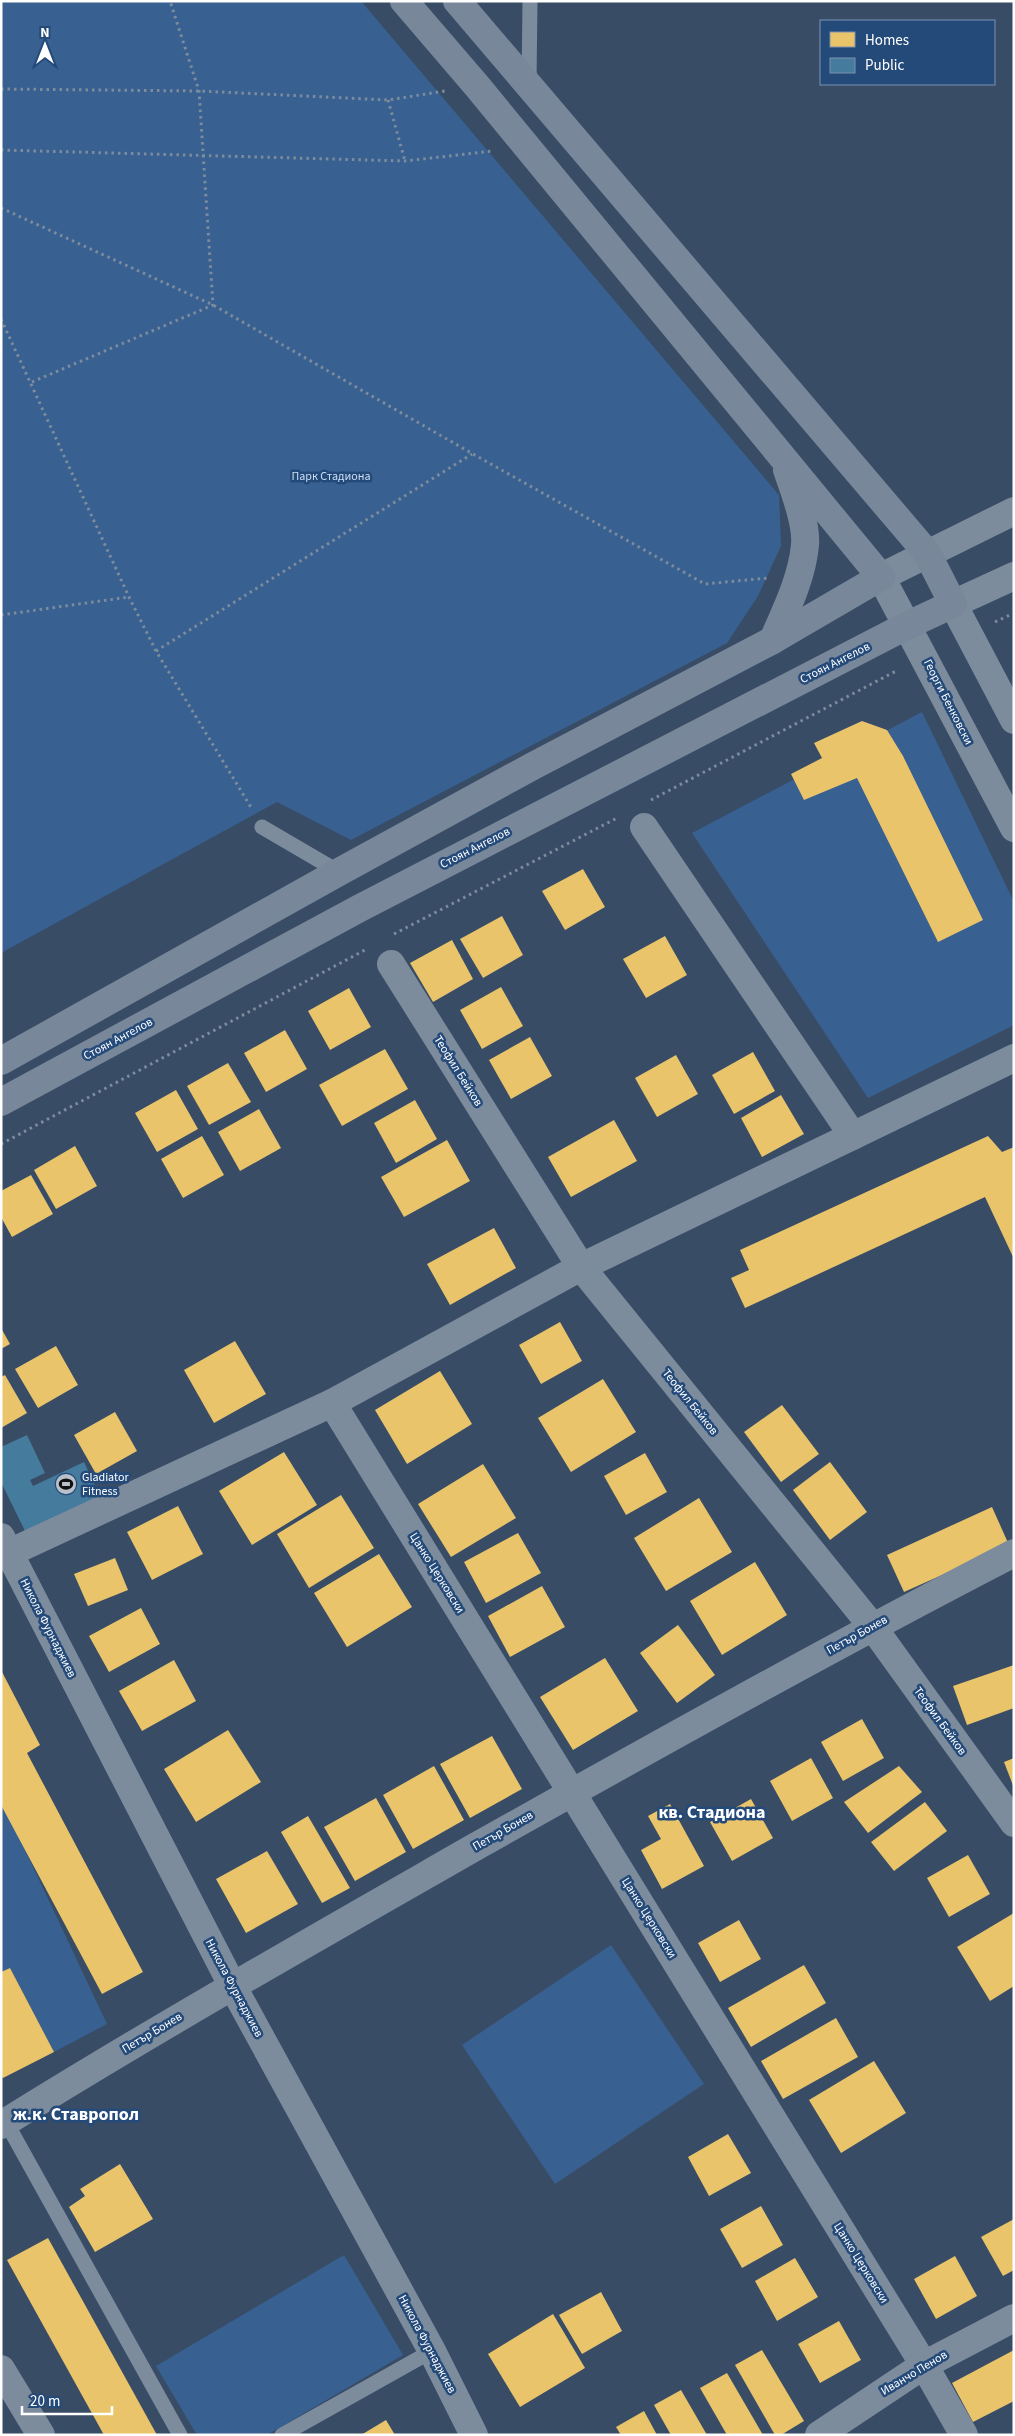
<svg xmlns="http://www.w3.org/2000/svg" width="1015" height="2436" font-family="'Source Sans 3',sans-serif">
<rect width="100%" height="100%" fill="#384c66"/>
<g fill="#386090">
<polygon points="1,1 361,1 779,495 781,546 758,596 727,643 351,840 277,802 1,953"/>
<polygon points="922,712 1014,902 1014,1025 868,1098 692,833"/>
<polygon points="1,1799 107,2024 54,2052 10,1968 1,1972"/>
<polygon points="611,1945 704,2084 555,2184 462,2045"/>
<polygon points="344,2255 403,2355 267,2435 197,2435 156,2366"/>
</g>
<g fill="#e9c46a">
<polygon points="862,721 887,730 903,756 983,920 938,942 857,778 804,800 791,774 822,758 814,743"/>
<polygon points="583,869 605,907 565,930 542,891"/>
<polygon points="502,916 523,955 483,978 460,939"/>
<polygon points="665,936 687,975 646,998 623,959"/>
<polygon points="452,940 473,979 433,1002 410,963"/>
<polygon points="501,987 523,1026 482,1049 460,1010"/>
<polygon points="349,988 371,1027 330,1050 308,1011"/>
<polygon points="285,1030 307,1069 266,1092 244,1053"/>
<polygon points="530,1037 552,1076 511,1099 489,1060"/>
<polygon points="385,1049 408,1089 342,1126 319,1085"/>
<polygon points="753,1052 775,1091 734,1114 712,1075"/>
<polygon points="676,1055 698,1094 657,1117 635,1078"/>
<polygon points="228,1063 251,1102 209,1125 187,1086"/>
<polygon points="176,1090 198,1129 157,1152 135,1113"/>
<polygon points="781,1095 804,1134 762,1157 741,1118"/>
<polygon points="415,1100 437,1139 396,1163 374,1123"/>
<polygon points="259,1109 281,1148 240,1171 218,1132"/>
<polygon points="614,1120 637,1161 571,1197 548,1157"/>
<polygon points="202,1136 224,1175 183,1198 161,1159"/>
<polygon points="988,1136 1002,1152 1014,1147 1014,1259 985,1197 745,1308 731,1278 749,1270 740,1250"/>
<polygon points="447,1140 470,1181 404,1217 381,1177"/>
<polygon points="75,1146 97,1186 56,1209 34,1170"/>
<polygon points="31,1175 53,1214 12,1237 1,1217 1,1191"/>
<polygon points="494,1228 516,1268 450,1305 427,1264"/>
<polygon points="560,1322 582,1361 541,1384 519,1345"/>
<polygon points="1,1328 10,1344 1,1349"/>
<polygon points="235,1341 266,1394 214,1423 184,1370"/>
<polygon points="56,1346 78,1385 38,1408 15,1369"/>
<polygon points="440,1371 472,1424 407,1464 375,1410"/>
<polygon points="5,1375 27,1413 1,1428 1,1377"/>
<polygon points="603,1379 636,1432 571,1472 538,1418"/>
<polygon points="782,1405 819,1454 781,1482 744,1432"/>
<polygon points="115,1412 137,1451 96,1474 74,1435"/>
<polygon points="284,1452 317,1505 252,1545 219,1491"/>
<polygon points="645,1453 667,1492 626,1515 604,1476"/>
<polygon points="830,1462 867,1512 830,1540 793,1490"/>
<polygon points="483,1464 516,1518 451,1557 418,1504"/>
<polygon points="341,1495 374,1548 309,1588 277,1534"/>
<polygon points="699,1498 732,1552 666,1591 634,1538"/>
<polygon points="178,1506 203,1554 152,1580 127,1532"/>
<polygon points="992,1507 1009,1545 904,1592 887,1555"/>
<polygon points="518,1533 541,1573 486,1603 464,1562"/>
<polygon points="379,1554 412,1607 347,1647 314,1593"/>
<polygon points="115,1558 128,1590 88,1606 74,1574"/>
<polygon points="755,1562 787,1615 722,1655 690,1601"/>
<polygon points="542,1586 565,1627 510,1657 488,1616"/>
<polygon points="141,1608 160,1644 109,1672 89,1636"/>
<polygon points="678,1625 715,1675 677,1703 640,1653"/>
<polygon points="605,1658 638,1711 573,1750 540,1697"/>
<polygon points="174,1660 196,1701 142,1731 119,1691"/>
<polygon points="1014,1665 1014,1708 967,1725 953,1686"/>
<polygon points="1,1670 40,1745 27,1753 143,1972 102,1994 1,1805"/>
<polygon points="862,1719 884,1758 843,1781 821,1742"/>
<polygon points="228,1730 261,1782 196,1822 164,1769"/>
<polygon points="492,1736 522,1789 470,1818 440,1764"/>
<polygon points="811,1758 833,1798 792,1821 770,1781"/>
<polygon points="1014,1758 1014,1788 1004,1762"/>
<polygon points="434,1766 464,1820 413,1849 383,1795"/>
<polygon points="899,1766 922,1792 868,1833 844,1802"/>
<polygon points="376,1798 406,1852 355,1881 324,1827"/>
<polygon points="751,1799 773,1838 732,1861 710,1822"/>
<polygon points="925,1802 947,1831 894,1871 871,1842"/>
<polygon points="670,1804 704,1866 662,1889 641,1850 661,1839 648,1816"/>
<polygon points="308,1816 350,1888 322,1903 281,1832"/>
<polygon points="267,1851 298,1904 246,1933 216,1879"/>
<polygon points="968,1855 990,1894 949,1917 927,1878"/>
<polygon points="1014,1913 1014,1986 990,2001 957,1947"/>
<polygon points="739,1920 761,1959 720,1982 698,1943"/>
<polygon points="804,1965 826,2003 751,2047 728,2008"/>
<polygon points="10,1968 54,2052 3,2078 1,2075 1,1972"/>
<polygon points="836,2018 858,2057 783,2099 761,2061"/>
<polygon points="874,2061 906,2113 841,2153 809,2100"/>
<polygon points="728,2134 751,2173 709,2196 688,2157"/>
<polygon points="120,2164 153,2219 95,2252 69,2207 85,2196 80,2189"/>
<polygon points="761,2206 783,2245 742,2268 720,2229"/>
<polygon points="1014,2219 1014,2270 1003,2276 981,2237"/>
<polygon points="48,2238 157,2435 104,2435 7,2260"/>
<polygon points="955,2256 977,2296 936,2319 914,2279"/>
<polygon points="795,2258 818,2297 777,2321 755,2281"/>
<polygon points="601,2292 622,2331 582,2354 559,2315"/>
<polygon points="553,2314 585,2368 520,2407 488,2354"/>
<polygon points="839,2321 861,2360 820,2383 798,2344"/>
<polygon points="762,2350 804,2421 781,2435 775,2435 735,2365"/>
<polygon points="1014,2350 1014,2401 973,2422 952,2383"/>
<polygon points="727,2373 763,2435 727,2435 700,2388"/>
<polygon points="681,2390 707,2435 671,2435 654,2405"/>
<polygon points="644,2411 657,2435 621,2435 616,2427"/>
<polygon points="386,2420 395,2435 361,2435"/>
</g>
<polygon fill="#457b9d" points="27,1435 45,1473 30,1480 33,1486 84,1462 100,1496 25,1531 1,1482 1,1447"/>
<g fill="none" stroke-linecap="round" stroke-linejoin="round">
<g stroke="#7c8c9d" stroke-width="3" stroke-dasharray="2.5 4" stroke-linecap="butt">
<polyline points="1,89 199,91 388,100 445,91"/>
<polyline points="388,100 405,161"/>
<polyline points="1,150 405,161 492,151"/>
<polyline points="1,208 213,305 473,454 705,584 768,578"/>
<polyline points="1,319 129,597 156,651 252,809"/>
<polyline points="32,382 213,305 199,91 170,1"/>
<polyline points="1,615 129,597"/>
<polyline points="995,622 1012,614"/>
<polyline points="156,651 472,454"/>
<polyline points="651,800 898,670"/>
<polyline points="394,934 617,818"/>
<polyline points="1,1144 365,950"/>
</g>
<g stroke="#7c8c9d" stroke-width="15">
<polyline points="529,83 530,1"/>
<polyline points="262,827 339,872"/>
<polyline points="6,2122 180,2435"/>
<polyline points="282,2435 432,2351"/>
</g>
<g stroke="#7c8c9d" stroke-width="28">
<polyline points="644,827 853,1136"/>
<polyline points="391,964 581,1267 872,1626 1014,1823"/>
<polyline points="332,1403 924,2365 964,2435"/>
<polyline points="1,1537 232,1985 432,2351 474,2435"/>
<polyline points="9,1553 332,1403 581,1267 1014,1058"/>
<polyline points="1,2369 41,2435"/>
<polyline points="819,2435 924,2365 1014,2318"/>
</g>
<g stroke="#7c8c9d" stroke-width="28">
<polyline points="1014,511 881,577 1014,828"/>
<polyline points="1014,576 953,604 1014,720"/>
<path d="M1,2125C157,2028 316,1938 475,1847C653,1747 832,1647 1014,1553"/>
</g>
<g stroke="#788799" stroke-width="28">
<path d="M773,640C786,610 802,578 805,545C807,524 794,490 787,470"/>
<polyline points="1,1061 339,872 533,766 773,640 881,577 477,86 404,1"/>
<polyline points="1,1102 360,908 908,625 953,604 927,553 457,1"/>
</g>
</g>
<defs>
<g id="stadium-disc" transform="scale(1.125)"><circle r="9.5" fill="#b9c0c9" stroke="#244a7a"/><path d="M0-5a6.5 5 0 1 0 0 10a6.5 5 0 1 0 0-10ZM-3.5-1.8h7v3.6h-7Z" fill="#111"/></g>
</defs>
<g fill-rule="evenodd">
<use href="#stadium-disc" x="66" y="1484"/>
</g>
<g text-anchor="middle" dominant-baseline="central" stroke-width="5" stroke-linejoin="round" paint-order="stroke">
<g font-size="12" fill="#caddf3" stroke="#244a7a">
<text x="331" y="476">Парк Стадиона</text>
</g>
<g font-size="12" fill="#fff" stroke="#244a7a">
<text transform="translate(835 663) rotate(-27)">Стоян Ангелов</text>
<text transform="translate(948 702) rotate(63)">Георги Бенковски</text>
<text transform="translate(475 848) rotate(-27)">Стоян Ангелов</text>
<text transform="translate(118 1039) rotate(-28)">Стоян Ангелов</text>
<text transform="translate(458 1071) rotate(58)">Теофил Бейков</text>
<text transform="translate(690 1402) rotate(51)">Теофил Бейков</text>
<text transform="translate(437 1573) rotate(58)">Цанко Церковски</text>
<text transform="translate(48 1628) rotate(63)">Никола Фурнаджиев</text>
<text transform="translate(857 1635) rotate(-29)">Петър Бонев</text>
<text transform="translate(940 1721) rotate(54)">Теофил Бейков</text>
<text transform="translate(503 1831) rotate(-30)">Петър Бонев</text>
<text transform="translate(649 1918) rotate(58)">Цанко Церковски</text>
<text transform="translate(234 1988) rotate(62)">Никола Фурнаджиев</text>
<text transform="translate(152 2033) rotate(-31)">Петър Бонев</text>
<text transform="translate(861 2263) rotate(58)">Цанко Церковски</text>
<text transform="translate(427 2344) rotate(62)">Никола Фурнаджиев</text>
<text transform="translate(914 2373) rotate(-31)">Иванчо Пенов</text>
</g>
<g font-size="12" fill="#fff" stroke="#244a7a" text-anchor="start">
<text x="82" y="1477">Gladiator<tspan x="82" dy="14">Fitness</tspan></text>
</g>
<g font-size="18" font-weight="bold" fill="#fff" stroke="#244a7a">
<text x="712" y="1812">кв. Стадиона</text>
<text x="76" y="2114">ж.к. Ставропол</text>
</g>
</g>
<rect width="1015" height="2436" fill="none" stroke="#ffffff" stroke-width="5"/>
<rect x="820" y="20" width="175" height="65" fill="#244a7a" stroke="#7c92af"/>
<rect x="830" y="32" width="25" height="15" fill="#e9c46a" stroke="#7c92af"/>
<text x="865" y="45" font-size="15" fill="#ffffff">Homes</text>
<rect x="830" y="58" width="25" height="15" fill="#457b9d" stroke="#7c92af"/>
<text x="865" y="70" font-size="15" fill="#ffffff">Public</text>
<g transform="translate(45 45)" stroke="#244a7a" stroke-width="4" paint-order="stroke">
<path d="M0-4L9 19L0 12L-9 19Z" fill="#ffffff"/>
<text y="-8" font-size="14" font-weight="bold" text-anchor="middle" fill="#ffffff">N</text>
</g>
<path d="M22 2406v8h90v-8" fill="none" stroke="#ffffff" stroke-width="2.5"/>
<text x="30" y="2406" font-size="15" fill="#ffffff" stroke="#244a7a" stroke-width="4" paint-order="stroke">20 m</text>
</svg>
